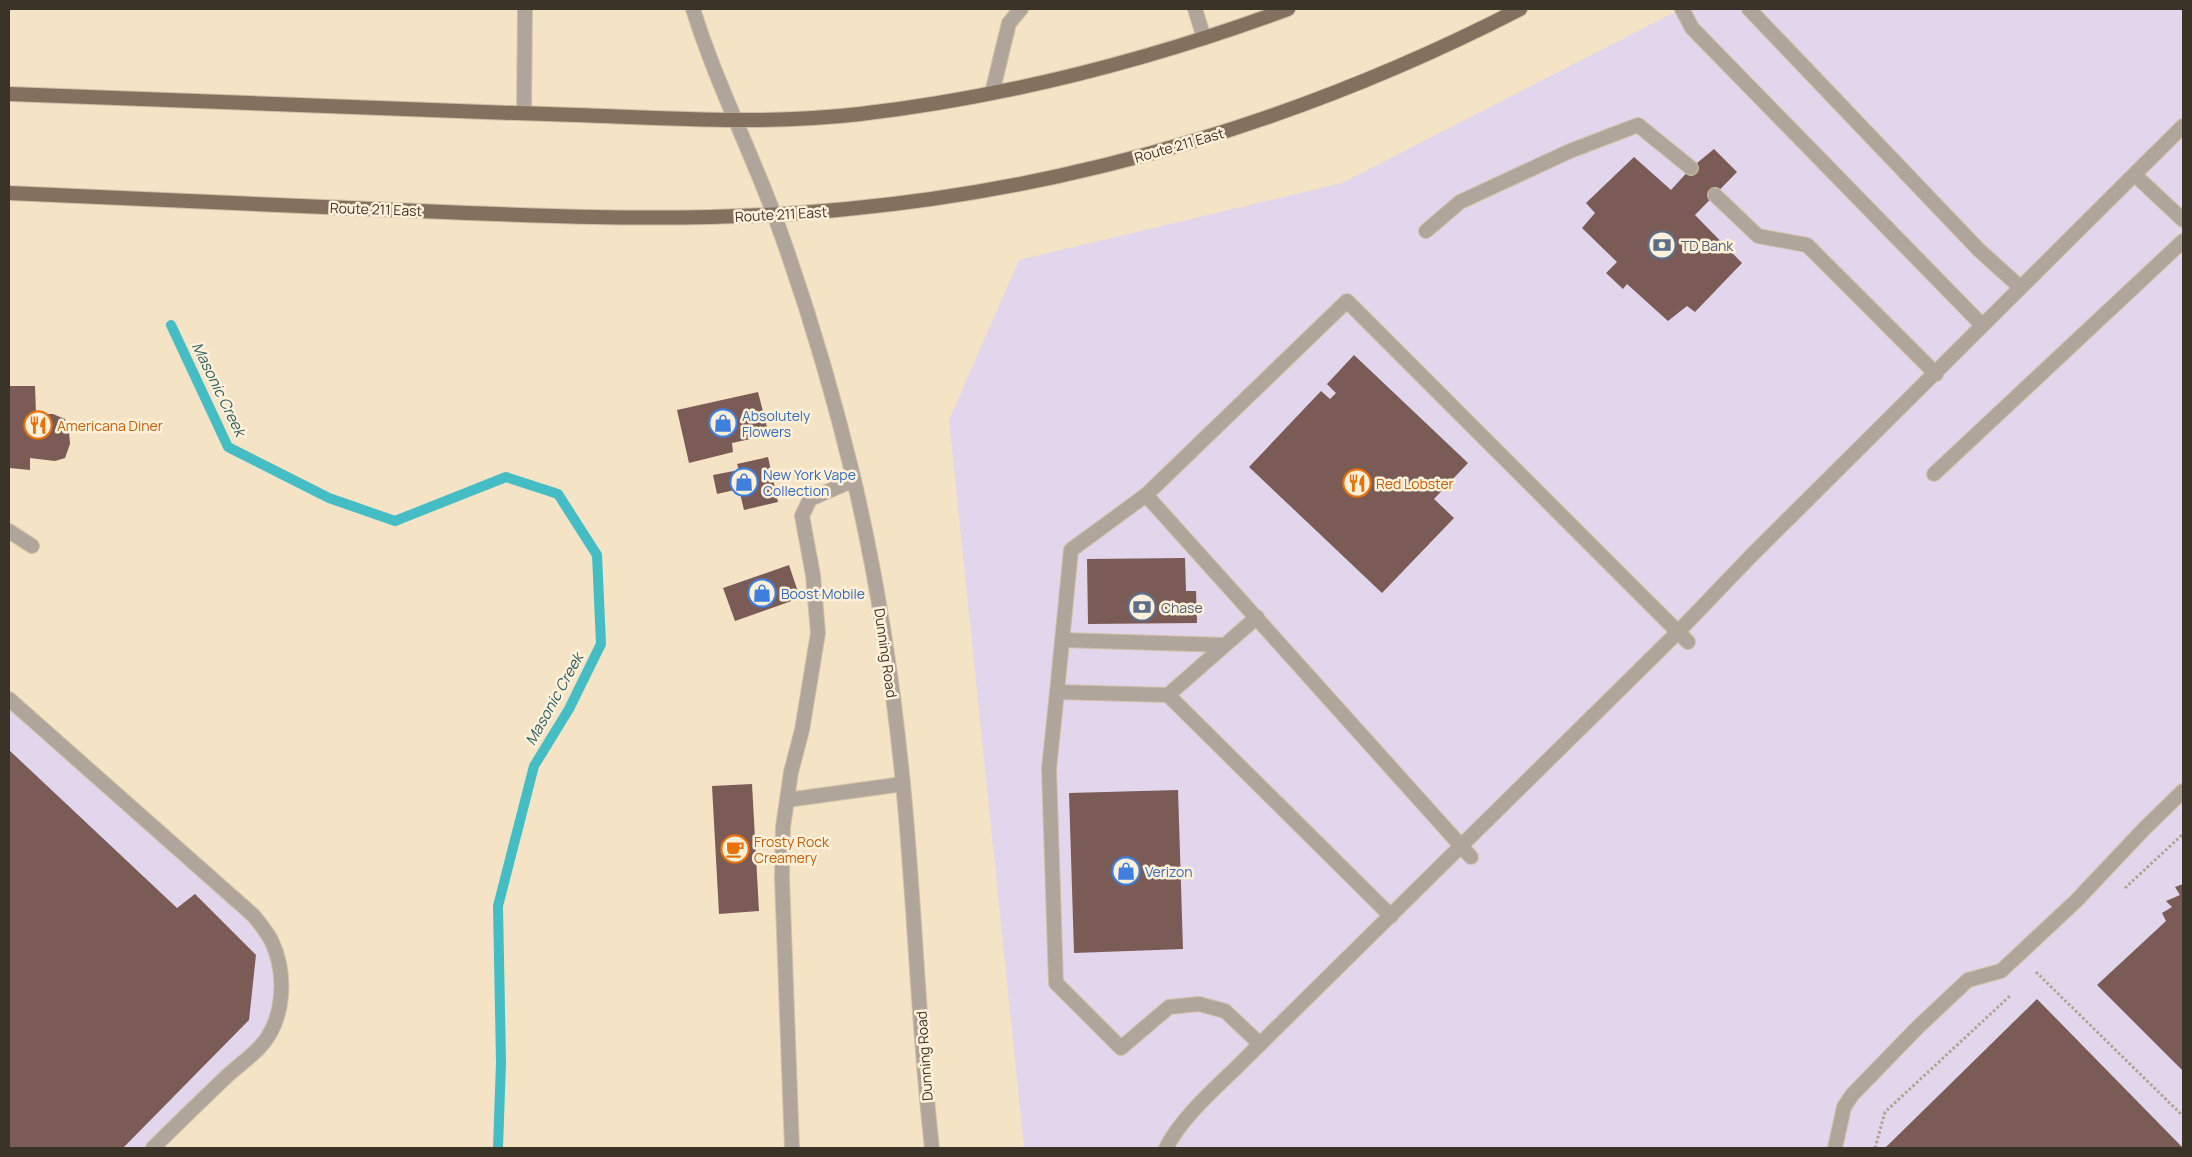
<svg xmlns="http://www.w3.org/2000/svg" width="2192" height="1157" font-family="Manrope,sans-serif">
<rect width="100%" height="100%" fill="#f5e3c6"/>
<g fill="#e1d6eb">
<polygon points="1681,9 2183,9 2183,1148 1024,1148 949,420 1019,260 1342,183"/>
<polygon points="9,699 254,916 279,962 271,1029 155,1148 9,1148"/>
</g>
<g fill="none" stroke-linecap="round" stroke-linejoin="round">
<polyline stroke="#44bdc5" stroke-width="10" points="171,325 228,447 329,498 395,521 506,477 558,494 597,555 601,644 569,709 534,766 498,906 501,1062 498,1148"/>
</g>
<g fill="#7a5b56">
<polygon points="1714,149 1737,172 1695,215 1742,263 1695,312 1687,306 1668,321 1627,284 1623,289 1606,273 1617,262 1582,228 1595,213 1586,203 1634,157 1671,190 1691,168"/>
<polygon points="1354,355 1468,463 1434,499 1454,518 1382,593 1249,467 1321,391 1330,399 1336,393 1327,384"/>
<polygon points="9,386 35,386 36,414 53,414 65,419 69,431 70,444 65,458 55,461 30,458 30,470 9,468"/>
<polygon points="758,392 769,435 732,443 733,452 689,463 677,410"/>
<polygon points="768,457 778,502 744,510 739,489 717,494 713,475 739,470 737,464"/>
<polygon points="1185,558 1186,591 1196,591 1197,623 1088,624 1087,559"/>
<polygon points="789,565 800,598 735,621 723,588"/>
<polygon points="9,750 177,908 195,894 256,955 249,1020 123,1148 9,1148"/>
<polygon points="752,784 759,911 719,914 712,786"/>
<polygon points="1178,790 1183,949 1074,953 1069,793"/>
<polygon points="2183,884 2183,1071 2097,985 2166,921 2162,913 2172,907 2166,901 2180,895 2175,887"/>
<polygon points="2037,999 2183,1148 1885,1148"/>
</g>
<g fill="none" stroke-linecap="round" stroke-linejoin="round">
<g stroke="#d0c0a6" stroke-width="16">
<g id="service">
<polyline points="1195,9 1204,38"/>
<polyline points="1682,9 1692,28 1982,325"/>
<polyline points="1749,9 1979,250 2020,287"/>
<polyline points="992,93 1009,23 1021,9"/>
<polyline points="524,113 525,9"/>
<polyline points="2135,175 2183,220"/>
<polyline points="1715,195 1758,236 1807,245 1936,374"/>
<polyline points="1426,231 1460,202 1570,151 1638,125 1691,168"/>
<polyline points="1934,474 2183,241"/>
<polyline points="9,531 32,546"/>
<polyline points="1062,640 1225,645"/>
<polyline points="1057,692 1071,550 1146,495"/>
<polyline points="1168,695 1257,617"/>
<path d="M9,699L254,916C260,924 268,933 272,942C287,975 285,1022 258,1049C248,1059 237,1067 227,1076C202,1100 177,1124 153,1148"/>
<polyline points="787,800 903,784"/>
<polyline points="1471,857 1146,495 1347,301 1688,642"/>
<polyline points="1260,1044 1225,1011 1199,1004 1169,1007 1121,1048 1056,983 1049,769 1057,692 1168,695 1391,916"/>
<polyline points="792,1148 782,878 783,827 791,772 802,730 818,633 813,575 802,516 810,499 854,480"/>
<path d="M1166,1148C1185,1112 1221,1084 1249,1055L1678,632L1750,557L2183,126"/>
<polyline points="1835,1148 1844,1107 1852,1095 1918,1027 1968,980 2001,971 2076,901 2144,829 2183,791"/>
</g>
</g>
<g stroke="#d0c0a6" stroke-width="16">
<path id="tertiary" d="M693,9C715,80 749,147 775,217C806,302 832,389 853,476C877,577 893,681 903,784C915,905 918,1027 932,1148"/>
</g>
<g stroke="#d0c0a6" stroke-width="16">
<g id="primary">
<path d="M9,94C188,101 368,109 548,114C651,117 757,126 860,114C1006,97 1150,60 1288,9"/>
<path d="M9,193C146,200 283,205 420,211C562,217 705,223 847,209C1082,187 1310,117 1520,9"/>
</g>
</g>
<g stroke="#b0a28b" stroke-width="3" stroke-dasharray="2.5 2.5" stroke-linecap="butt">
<polyline points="2125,888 2183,834"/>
<polyline points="2036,972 2183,1116"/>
<polyline points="1875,1148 1885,1112 2011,995"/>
</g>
<use href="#service" stroke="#b0a59b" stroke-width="14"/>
<use href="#tertiary" stroke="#b0a59b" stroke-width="14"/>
<use href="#primary" stroke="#83705e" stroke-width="14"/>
</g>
<defs>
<g id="bank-ring" transform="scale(1.4375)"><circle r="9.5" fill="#fff1d9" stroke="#5c6f8a" stroke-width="1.5"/><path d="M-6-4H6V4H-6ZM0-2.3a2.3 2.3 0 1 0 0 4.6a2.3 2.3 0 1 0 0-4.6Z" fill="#5c6f8a"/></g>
<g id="shop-ring" transform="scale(1.4375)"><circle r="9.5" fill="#fff1d9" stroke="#3f7fe0" stroke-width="1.5"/><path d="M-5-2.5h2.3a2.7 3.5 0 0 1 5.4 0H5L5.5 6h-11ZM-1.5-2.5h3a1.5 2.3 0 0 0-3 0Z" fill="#3f7fe0"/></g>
<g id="restaurant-ring" transform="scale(1.4375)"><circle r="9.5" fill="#fff1d9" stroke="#e8710a" stroke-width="1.5"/><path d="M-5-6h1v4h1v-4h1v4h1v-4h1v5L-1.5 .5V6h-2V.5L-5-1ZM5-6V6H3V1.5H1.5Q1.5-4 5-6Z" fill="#e8710a"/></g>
<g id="cafe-ring" transform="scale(1.4375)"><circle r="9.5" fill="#fff1d9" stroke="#e8710a" stroke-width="1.5"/><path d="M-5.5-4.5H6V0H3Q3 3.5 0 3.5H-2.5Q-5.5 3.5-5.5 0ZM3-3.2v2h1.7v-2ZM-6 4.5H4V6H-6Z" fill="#e8710a"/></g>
</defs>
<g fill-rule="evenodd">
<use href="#bank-ring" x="1662" y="245"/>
<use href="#shop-ring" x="723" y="423"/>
<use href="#restaurant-ring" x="38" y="425"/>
<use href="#shop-ring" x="744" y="482"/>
<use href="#restaurant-ring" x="1357" y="483"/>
<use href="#shop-ring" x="762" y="593"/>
<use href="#bank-ring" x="1142" y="607"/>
<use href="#cafe-ring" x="735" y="849"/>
<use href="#shop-ring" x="1126" y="871"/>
</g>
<g text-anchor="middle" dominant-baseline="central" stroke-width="5" stroke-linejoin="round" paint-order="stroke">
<g font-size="14" fill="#3a3328" stroke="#fff1d9">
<text transform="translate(1179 145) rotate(-16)">Route 211 East</text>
<text transform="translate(376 209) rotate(2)">Route 211 East</text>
<text transform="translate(781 214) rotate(-3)">Route 211 East</text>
<text transform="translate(886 653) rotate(82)">Dunning Road</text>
<text transform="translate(924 1056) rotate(-94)">Dunning Road</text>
</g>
<g font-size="14" fill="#4e5e75" stroke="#fff1d9" text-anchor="start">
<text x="1681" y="245">TD Bank</text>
<text x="1161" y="607">Chase</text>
</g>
<g font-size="14" fill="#366cbe" stroke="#fff1d9" text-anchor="start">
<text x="742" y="415">Absolutely<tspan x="742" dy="16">Flowers</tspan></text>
<text x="763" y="474">New York Vape<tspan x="763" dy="16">Collection</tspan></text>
<text x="781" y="593">Boost Mobile</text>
<text x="1145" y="871">Verizon</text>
</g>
<g font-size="14" fill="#c56008" stroke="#fff1d9" text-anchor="start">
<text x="57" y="425">Americana Diner</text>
<text x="1376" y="483">Red Lobster</text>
<text x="754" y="841">Frosty Rock<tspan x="754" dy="16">Creamery</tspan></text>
</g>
<g font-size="15" font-style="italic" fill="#2d5f63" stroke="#fff1d9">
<text transform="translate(219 389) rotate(64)">Masonic Creek</text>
<text transform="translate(554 699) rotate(-61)">Masonic Creek</text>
</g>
</g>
<rect width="2192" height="1157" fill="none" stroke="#3a3328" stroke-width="20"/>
</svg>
